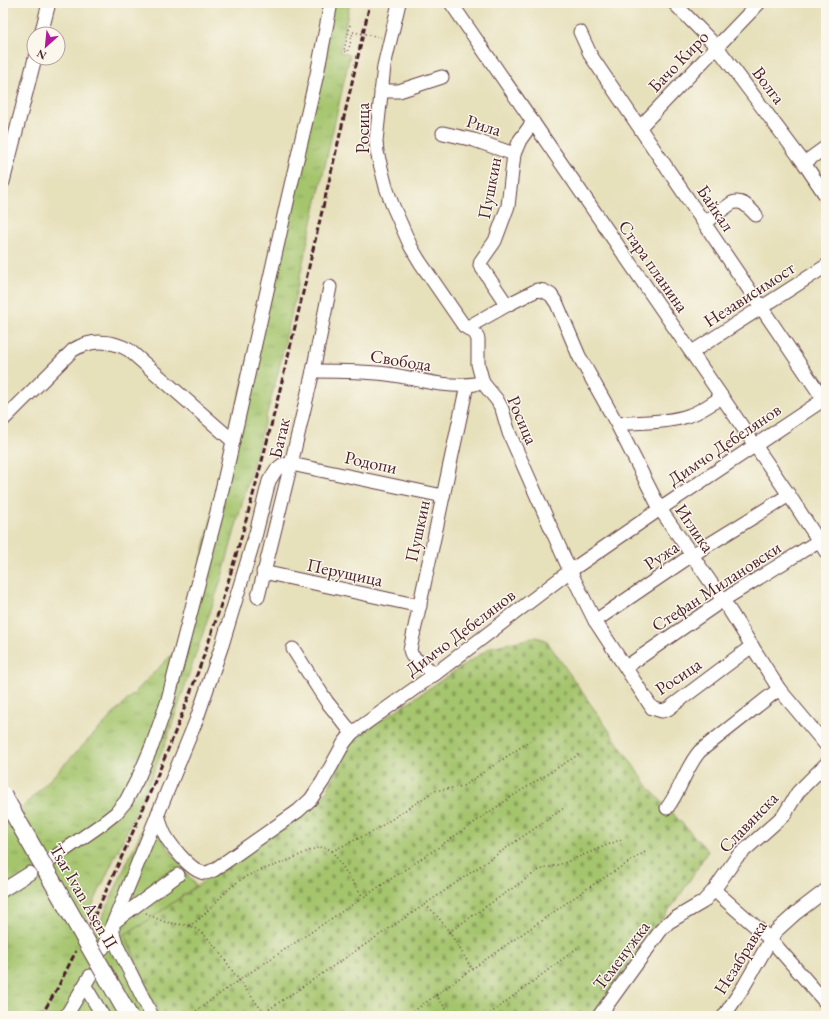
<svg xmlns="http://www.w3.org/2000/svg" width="829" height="1019" font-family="'EB Garamond',serif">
<defs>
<pattern id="grass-tufts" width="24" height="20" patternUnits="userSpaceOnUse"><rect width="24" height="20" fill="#a5c56d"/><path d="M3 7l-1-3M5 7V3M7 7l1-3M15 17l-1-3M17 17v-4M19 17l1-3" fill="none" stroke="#889f5a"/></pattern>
<pattern id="cemetery-stones" width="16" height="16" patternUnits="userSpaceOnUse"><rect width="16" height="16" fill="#a5c56d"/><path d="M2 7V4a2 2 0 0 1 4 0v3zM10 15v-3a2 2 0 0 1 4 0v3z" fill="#889f5a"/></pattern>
</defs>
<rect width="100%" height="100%" fill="#fbf7ec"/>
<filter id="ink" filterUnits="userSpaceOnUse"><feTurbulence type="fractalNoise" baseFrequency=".025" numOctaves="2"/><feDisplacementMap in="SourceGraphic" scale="8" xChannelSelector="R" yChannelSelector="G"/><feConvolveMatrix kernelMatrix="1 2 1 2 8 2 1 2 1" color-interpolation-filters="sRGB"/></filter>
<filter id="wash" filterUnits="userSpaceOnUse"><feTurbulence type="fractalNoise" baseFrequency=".012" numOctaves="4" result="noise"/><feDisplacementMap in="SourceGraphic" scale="16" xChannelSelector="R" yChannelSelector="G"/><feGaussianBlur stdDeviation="0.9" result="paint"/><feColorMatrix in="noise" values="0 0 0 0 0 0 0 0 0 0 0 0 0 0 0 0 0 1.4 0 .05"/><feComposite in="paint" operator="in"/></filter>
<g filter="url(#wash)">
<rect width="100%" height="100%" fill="#e6e0bb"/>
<polygon fill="url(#grass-tufts)" stroke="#78724c" points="331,3 350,3 340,52 350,55 278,373 222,577 166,742 146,790 81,930 89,946 142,830 152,826 196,886 144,923 125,934 159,1016 3,1016 3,797 15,815 182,644"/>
<polygon fill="url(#cemetery-stones)" stroke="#78724c" points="536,637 546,640 649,788 708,851 681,894 591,1016 159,1016 125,934 144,923 323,798 352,740 491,647"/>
</g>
<g filter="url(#ink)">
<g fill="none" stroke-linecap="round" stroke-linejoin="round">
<g stroke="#613c41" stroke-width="15">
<g id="minor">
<polyline points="399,3 384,66 376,141 377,152 386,187 392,204 411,247 420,262 464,326 475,333 478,339 478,364 483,383 497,400 502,409 509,433 570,571 595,621 652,708 662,711 668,709 752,646"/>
<polyline points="451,3 722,397 789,495 826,552"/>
<polyline points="674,3 717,47 804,163 826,196"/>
<polyline points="580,32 591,56 826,403"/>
<polyline points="41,34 49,3"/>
<polyline points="381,91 399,91 442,77"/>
<polyline points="640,127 759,3"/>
<polyline points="443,133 474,140 514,154"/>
<polyline points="804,163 826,147"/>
<polyline points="3,182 35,58"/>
<path d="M704,223L732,203C743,199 749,208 756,215"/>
<polyline points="507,305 537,290 544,291 551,295 557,304 579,356 617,424 660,509 723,600 779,689 826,745"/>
<polyline points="468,327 507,305 480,265 481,261 495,241 508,206 514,154 520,140 533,122"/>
<polyline points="692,352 826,266"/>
<path d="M313,371C338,371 362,371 387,374C417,378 445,389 475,384"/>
<path d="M3,420L73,350C91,339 111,340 129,350L233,441"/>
<path d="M617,424C639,422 669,423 690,415C702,411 712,403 722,397"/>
<polyline points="263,572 420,606"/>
<polyline points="258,597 291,464 313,371 330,287"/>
<polyline points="595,621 692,555 789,495"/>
<polyline points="293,649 327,702 352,733"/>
<polyline points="626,667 723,600 825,537"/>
<polyline points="435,674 412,656 410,650 467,385"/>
<path d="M667,808C681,790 685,768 700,751L779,689"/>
<path d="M158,813C159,818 160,823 162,828C166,841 191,872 205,873C208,873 211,871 214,870L298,811L311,799L323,781L344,743L352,733L435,674L570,571L660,509L826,398"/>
<polyline points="52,859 102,824 116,813 126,801 139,776 152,746 167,703 217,512 288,198 317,74 331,3"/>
<polyline points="3,890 30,873"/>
<polyline points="714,890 771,940 826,1003"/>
<polyline points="103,948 196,721 222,645 256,533 269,481 276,470 282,465 291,464 443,496"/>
<polyline points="85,986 103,1016"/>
<polyline points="66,1016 90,976"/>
<polyline points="152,1016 117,946 113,933 113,923 122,916 178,875"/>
<polyline points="599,1016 661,930 669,922 703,902 714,890 737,857 784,815 798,792 826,764"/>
<polyline points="724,1016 744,986 775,932 796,913 826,890"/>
</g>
</g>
<g stroke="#613c41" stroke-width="1.5" stroke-dasharray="1 3" stroke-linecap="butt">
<polyline points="350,25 344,51 348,52 353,32"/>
<polyline points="332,851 374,831 434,791 463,786 530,741"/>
<polyline points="424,905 564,808"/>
<path d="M146,913C154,917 162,922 171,923C177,925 184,924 190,926C212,935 225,962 239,980L189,1016"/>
<path d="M189,926C208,915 221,893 239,881C253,871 269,868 284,862C296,858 307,850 318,848C324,846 327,848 332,851L363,897"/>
<polyline points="449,932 539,870 564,863 622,839"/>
<polyline points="436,995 451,1016"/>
<polyline points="264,1013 239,980 436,849 514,795 581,753"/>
<path d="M259,1016L424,905C440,912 462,953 472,969"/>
<polyline points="407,1016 472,969 588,888 645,852"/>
<polyline points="487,1016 580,946"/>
</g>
<use href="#minor" stroke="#fff" stroke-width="13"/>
<g stroke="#4a1f2b" stroke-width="3" stroke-dasharray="6 3" stroke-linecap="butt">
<path d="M90,925C136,828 179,730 213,629C253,508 282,383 311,258C331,173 351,88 370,3"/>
<polyline points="41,1016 57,989 76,951"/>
</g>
<g stroke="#613c41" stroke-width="19" stroke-linecap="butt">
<polyline id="major-bridge" points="3,795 129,1016"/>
</g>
<polyline stroke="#613c41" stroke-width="1.5" stroke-dasharray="1 3" stroke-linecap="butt" points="353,32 381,37"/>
<use href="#major-bridge" stroke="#fff" stroke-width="17"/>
</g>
</g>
<g text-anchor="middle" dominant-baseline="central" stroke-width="3" stroke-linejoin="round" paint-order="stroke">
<g font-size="18" fill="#4a1f2b" stroke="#fbf7ec">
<text transform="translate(678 61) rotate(-46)">Бачо Киро</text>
<text transform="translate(769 85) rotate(53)">Волга</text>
<text transform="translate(484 125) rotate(17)">Рила</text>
<text transform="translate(362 128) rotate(-90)">Росица</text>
<text transform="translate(489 188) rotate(-79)">Пушкин</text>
<text transform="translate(716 208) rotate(56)">Байкал</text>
<text transform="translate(654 266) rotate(55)">Стара планина</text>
<text transform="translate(749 294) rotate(-33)">Независимост</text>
<text transform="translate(401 360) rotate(9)">Свобода</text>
<text transform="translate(523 420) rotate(67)">Росица</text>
<text transform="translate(279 438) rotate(-77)">Батак</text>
<text transform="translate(724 444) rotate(-34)">Димчо Дебелянов</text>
<text transform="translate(371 462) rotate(12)">Родопи</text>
<text transform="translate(695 528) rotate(55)">Иглика</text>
<text transform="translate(417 531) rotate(-78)">Пушкин</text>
<text transform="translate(661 555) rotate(-34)">Ружа</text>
<text transform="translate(345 572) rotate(12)">Перущица</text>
<text transform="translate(716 586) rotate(-33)">Стефан Милановски</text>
<text transform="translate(460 632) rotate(-37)">Димчо Дебелянов</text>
<text transform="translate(678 676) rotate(-34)">Росица</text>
<text transform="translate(748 822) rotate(-46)">Славянска</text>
<text transform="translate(84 896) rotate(60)">Tsar Ivan Asen II</text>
<text transform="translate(621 955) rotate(-53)">Теменужка</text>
<text transform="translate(740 957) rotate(-58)">Незабравка</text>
</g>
</g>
<rect width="829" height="1019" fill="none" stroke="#fbf7ec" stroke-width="16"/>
<g transform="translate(46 46) rotate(207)"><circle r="19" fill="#fbf7ec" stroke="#b4a19f"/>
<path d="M0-3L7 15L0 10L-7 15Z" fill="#b5179e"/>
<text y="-6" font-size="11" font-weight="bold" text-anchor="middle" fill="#4a1f2b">N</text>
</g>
</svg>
